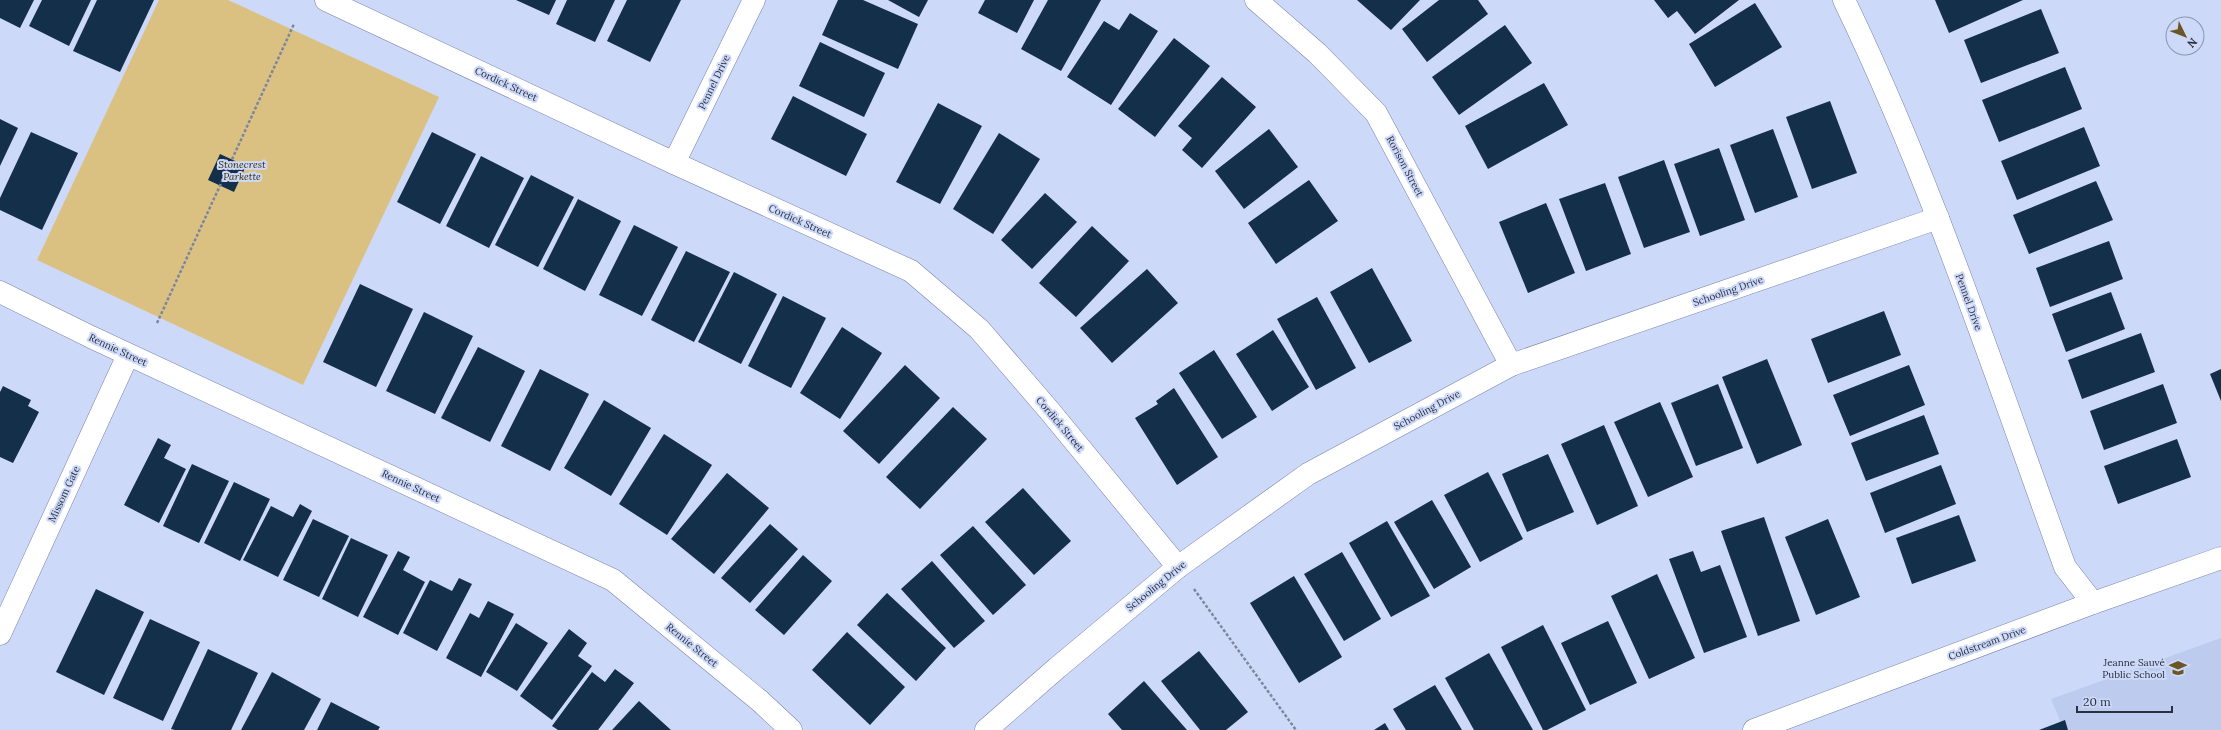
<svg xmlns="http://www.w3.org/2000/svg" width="2221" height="730" font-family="Lora,serif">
<rect width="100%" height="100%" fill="#cdd9f9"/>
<polygon fill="#bdcbef" points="2221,638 2221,730 2064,730 2051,699"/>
<polygon fill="#dac182" points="159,0 228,0 439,97 303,385 37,260"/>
<g fill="#132f49">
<polygon points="0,0 34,0 20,28 0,18"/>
<polygon points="42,0 91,0 69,46 29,26"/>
<polygon points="97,0 154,0 120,72 73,51"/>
<polygon points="516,0 556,0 549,15"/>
<polygon points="567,0 615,0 595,42 556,24"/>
<polygon points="627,0 681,0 650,62 607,41"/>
<polygon points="838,0 863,0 918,24 898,69 822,35"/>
<polygon points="888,0 928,0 919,17"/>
<polygon points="985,0 1034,0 1017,33 978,13"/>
<polygon points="1048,0 1101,0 1061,71 1021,49"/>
<polygon points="1357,0 1420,0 1391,30"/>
<polygon points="1439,0 1478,0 1488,14 1427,62 1402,29"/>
<polygon points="1654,0 1739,0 1695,34 1677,11 1668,18"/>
<polygon points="1935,0 2023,0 1949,33"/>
<polygon points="1755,3 1782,47 1715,87 1689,44"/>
<polygon points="2041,9 2059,53 1981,83 1964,40"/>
<polygon points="1130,13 1158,31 1111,105 1067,77 1104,21 1119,30"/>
<polygon points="1505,25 1532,63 1459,115 1432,77"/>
<polygon points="1174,38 1210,66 1155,137 1118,109"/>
<polygon points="820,42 885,73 864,117 799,86"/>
<polygon points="2065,67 2082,109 1999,142 1982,100"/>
<polygon points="1222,77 1256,107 1202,168 1182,150 1192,138 1178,126"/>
<polygon points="1544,83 1568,125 1488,169 1465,126"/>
<polygon points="793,96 867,134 846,176 771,139"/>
<polygon points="1830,101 1857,173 1812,189 1786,117"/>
<polygon points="938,103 982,126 940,204 896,182"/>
<polygon points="0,119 18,128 0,166"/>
<polygon points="2084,127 2100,166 2017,200 2001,161"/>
<polygon points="1269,129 1298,167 1244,209 1215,171"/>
<polygon points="1773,129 1798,197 1755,213 1730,145"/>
<polygon points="31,132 78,153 42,230 0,210 0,198"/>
<polygon points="432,132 476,154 440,224 397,202"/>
<polygon points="999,133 1040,159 993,234 953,209"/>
<polygon points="1719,148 1745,220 1700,236 1674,164"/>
<polygon points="220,154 246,166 234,192 208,180"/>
<polygon points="481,156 524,178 489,248 446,226"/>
<polygon points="1664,160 1690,232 1644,248 1618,177"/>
<polygon points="531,175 574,197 538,267 495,245"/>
<polygon points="1309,180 1338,221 1276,264 1248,223"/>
<polygon points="2096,181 2113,220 2029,254 2013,215"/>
<polygon points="1605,183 1631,254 1586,271 1559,199"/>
<polygon points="1045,193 1077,222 1032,269 1001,240"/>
<polygon points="578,199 621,221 585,291 543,269"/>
<polygon points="1546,203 1575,273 1528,293 1499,222"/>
<polygon points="634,225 678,247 642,316 599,295"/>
<polygon points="1092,226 1129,261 1076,317 1039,283"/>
<polygon points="2109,241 2123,279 2050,307 2036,268"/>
<polygon points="686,251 730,272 694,342 651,320"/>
<polygon points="1372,268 1412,341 1369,363 1330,292"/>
<polygon points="1147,269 1178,303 1112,363 1080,328"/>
<polygon points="734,272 777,294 741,364 698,342"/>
<polygon points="360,284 413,309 376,387 323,362"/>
<polygon points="2111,292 2125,329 2066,352 2052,314"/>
<polygon points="783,296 826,318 791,388 748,366"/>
<polygon points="1317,297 1356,368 1316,390 1277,319"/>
<polygon points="1884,311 1901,355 1828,383 1811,339"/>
<polygon points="424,312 473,336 435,414 386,391"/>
<polygon points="842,327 882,353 840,419 800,393"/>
<polygon points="1273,330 1309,387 1272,411 1236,354"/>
<polygon points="2141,333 2155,372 2082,399 2068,360"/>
<polygon points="478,347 525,371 490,442 441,418"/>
<polygon points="1214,350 1257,417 1222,439 1179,373"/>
<polygon points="1767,359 1802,445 1757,464 1722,377"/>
<polygon points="905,365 940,398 879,464 843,431"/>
<polygon points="1909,365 1925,405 1850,436 1833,395"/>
<polygon points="540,369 589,394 550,471 501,446"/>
<polygon points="2221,369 2221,401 2210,374"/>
<polygon points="1718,384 1743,448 1696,466 1671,403"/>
<polygon points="2163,384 2177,423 2104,450 2090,411"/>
<polygon points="3,386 31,400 28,406 39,412 13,463 0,457 0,392"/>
<polygon points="1174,388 1218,457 1177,485 1135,418 1158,404 1156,401"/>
<polygon points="604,400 651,428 611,496 564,468"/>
<polygon points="1660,402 1693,477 1648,497 1614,422"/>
<polygon points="953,407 987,439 920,509 886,477"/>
<polygon points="1924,415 1939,454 1866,481 1851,443"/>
<polygon points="1604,425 1638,506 1597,525 1561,444"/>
<polygon points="664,434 712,465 667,535 619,504"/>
<polygon points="158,438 171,445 164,458 186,469 159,523 124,505"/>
<polygon points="2177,439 2191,477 2118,504 2104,466"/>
<polygon points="1548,454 1574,512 1527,532 1502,474"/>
<polygon points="192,464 229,481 199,543 163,526"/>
<polygon points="1941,465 1956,504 1885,533 1870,493"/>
<polygon points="1488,472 1523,539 1480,562 1444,495"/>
<polygon points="727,473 769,508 714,574 671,539"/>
<polygon points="234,482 270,499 240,561 204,543"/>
<polygon points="1023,488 1071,541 1034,575 985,522"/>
<polygon points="1432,500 1471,567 1434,589 1394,522"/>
<polygon points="300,504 312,511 278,577 243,560 271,506 293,517"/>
<polygon points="1959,515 1976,561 1912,584 1896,538"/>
<polygon points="1764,517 1800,621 1758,636 1721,531"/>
<polygon points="313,519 349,536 319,597 283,580"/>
<polygon points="1828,519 1860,597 1816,615 1785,537"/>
<polygon points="1387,521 1430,596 1391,617 1349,543"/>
<polygon points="770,524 798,549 750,603 721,578"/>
<polygon points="973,526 1026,585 993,615 940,555"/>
<polygon points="351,538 388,555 358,617 322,599"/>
<polygon points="398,551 410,557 403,570 425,582 398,635 363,617"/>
<polygon points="1693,551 1701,572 1720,565 1747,637 1704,653 1669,559"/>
<polygon points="1342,552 1381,619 1344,641 1304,574"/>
<polygon points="803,555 832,581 784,635 755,610"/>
<polygon points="932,561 985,621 954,648 901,589"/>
<polygon points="1657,574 1695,658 1649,679 1611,596"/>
<polygon points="1294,576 1342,657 1299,683 1250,603"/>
<polygon points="459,578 472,584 437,651 403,633 430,580 452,591"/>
<polygon points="96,589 144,612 104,695 56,672"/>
<polygon points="887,593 946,648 916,681 857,625"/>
<polygon points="488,601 514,614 481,677 446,658 470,613 479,618"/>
<polygon points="150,619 200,642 163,721 113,698"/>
<polygon points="1608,621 1637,683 1590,705 1561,643"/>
<polygon points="516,623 548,643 517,691 486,672"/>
<polygon points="1543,625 1586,710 1547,730 1543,730 1501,647"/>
<polygon points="569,629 587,643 578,656 592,666 552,720 520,696"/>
<polygon points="847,632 905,687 870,725 812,670"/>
<polygon points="208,649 258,673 231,730 175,730 171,729"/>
<polygon points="1199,651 1248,712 1226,730 1200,730 1161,681"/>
<polygon points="1489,653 1533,730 1474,730 1445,678"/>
<polygon points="615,669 634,683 598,730 558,730 552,726 592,672 605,682"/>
<polygon points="272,672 321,699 304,730 241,730"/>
<polygon points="1144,681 1187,730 1122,730 1108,714"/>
<polygon points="1435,685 1462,730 1406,730 1393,709"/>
<polygon points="639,701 671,730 612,730"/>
<polygon points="331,702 380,727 378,730 317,730"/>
<polygon points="2065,720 2068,730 2039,730"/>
<polygon points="1385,723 1389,730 1374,730"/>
</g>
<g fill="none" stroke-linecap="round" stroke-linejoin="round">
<g stroke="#7885aa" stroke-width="23">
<g id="minor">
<polyline points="326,0 674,163 911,271 979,329 1048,409 1178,567"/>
<polyline points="1256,0 1317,53 1376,113 1511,365"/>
<path d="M1844,0C1932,182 1996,377 2065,567L2093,603"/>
<polyline points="674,163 754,0"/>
<polyline points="0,292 91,337 613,580 760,701 791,730"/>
<polyline points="0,634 128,355"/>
<polyline points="986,730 1057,668 1178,567 1308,474 1511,365 1938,218"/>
</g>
</g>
<g stroke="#7885aa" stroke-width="23">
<polyline id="tertiary" points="1754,730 2093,603 2221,558"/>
</g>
<g stroke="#7d869e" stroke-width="2.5" stroke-dasharray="3 2" stroke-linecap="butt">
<polyline points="157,323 294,24"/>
<polyline points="1194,589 1296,730"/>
</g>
<use href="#minor" stroke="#fff" stroke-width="22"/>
<use href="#tertiary" stroke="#fff" stroke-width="22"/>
</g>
<defs>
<g id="school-bare" transform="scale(1.38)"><path d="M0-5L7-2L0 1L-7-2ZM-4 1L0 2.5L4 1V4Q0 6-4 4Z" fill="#6a5725" stroke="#cdd9f9" stroke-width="2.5" paint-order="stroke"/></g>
</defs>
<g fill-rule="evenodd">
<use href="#school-bare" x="2178" y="668"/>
</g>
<g text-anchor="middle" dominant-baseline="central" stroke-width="4" stroke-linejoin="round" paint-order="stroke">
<g font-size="10" fill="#2a303f" stroke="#cdd9f9">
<text transform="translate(714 82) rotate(-64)">Pennel Drive</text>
<text transform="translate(506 84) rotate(25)">Cordick Street</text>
<text transform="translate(1405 166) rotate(62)">Rorison Street</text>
<text transform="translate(800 221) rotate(24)">Cordick Street</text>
<text transform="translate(1728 291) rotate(-19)">Schooling Drive</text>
<text transform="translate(1969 302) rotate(70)">Pennel Drive</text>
<text transform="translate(118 350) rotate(25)">Rennie Street</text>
<text transform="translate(1427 410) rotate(-28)">Schooling Drive</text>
<text transform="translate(1060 424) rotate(50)">Cordick Street</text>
<text transform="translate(411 486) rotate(25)">Rennie Street</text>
<text transform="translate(64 494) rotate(-65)">Missom Gate</text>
<text transform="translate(1156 586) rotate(-39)">Schooling Drive</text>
<text transform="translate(1987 643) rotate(-20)">Coldstream Drive</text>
<text transform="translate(692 645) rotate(39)">Rennie Street</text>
</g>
<g font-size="10" font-style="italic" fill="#392b01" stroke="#cdd9f9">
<text x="242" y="164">Stonecrest<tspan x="242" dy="12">Parkette</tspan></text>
</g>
<g font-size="10" fill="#2a303f" stroke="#cdd9f9" text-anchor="end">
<text x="2165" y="662">Jeanne Sauvé<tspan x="2165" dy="12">Public School</tspan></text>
</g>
</g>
<g transform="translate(2185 36) rotate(133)"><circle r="19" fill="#cdd9f9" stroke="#8c95af"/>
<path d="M0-3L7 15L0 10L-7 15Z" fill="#6a5725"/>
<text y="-6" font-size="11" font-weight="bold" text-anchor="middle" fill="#2a303f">N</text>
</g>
<path d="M2077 706v6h95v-6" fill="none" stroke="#2a303f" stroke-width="2"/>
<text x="2083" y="706" font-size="12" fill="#2a303f" stroke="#cdd9f9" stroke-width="3" paint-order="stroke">20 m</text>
</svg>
